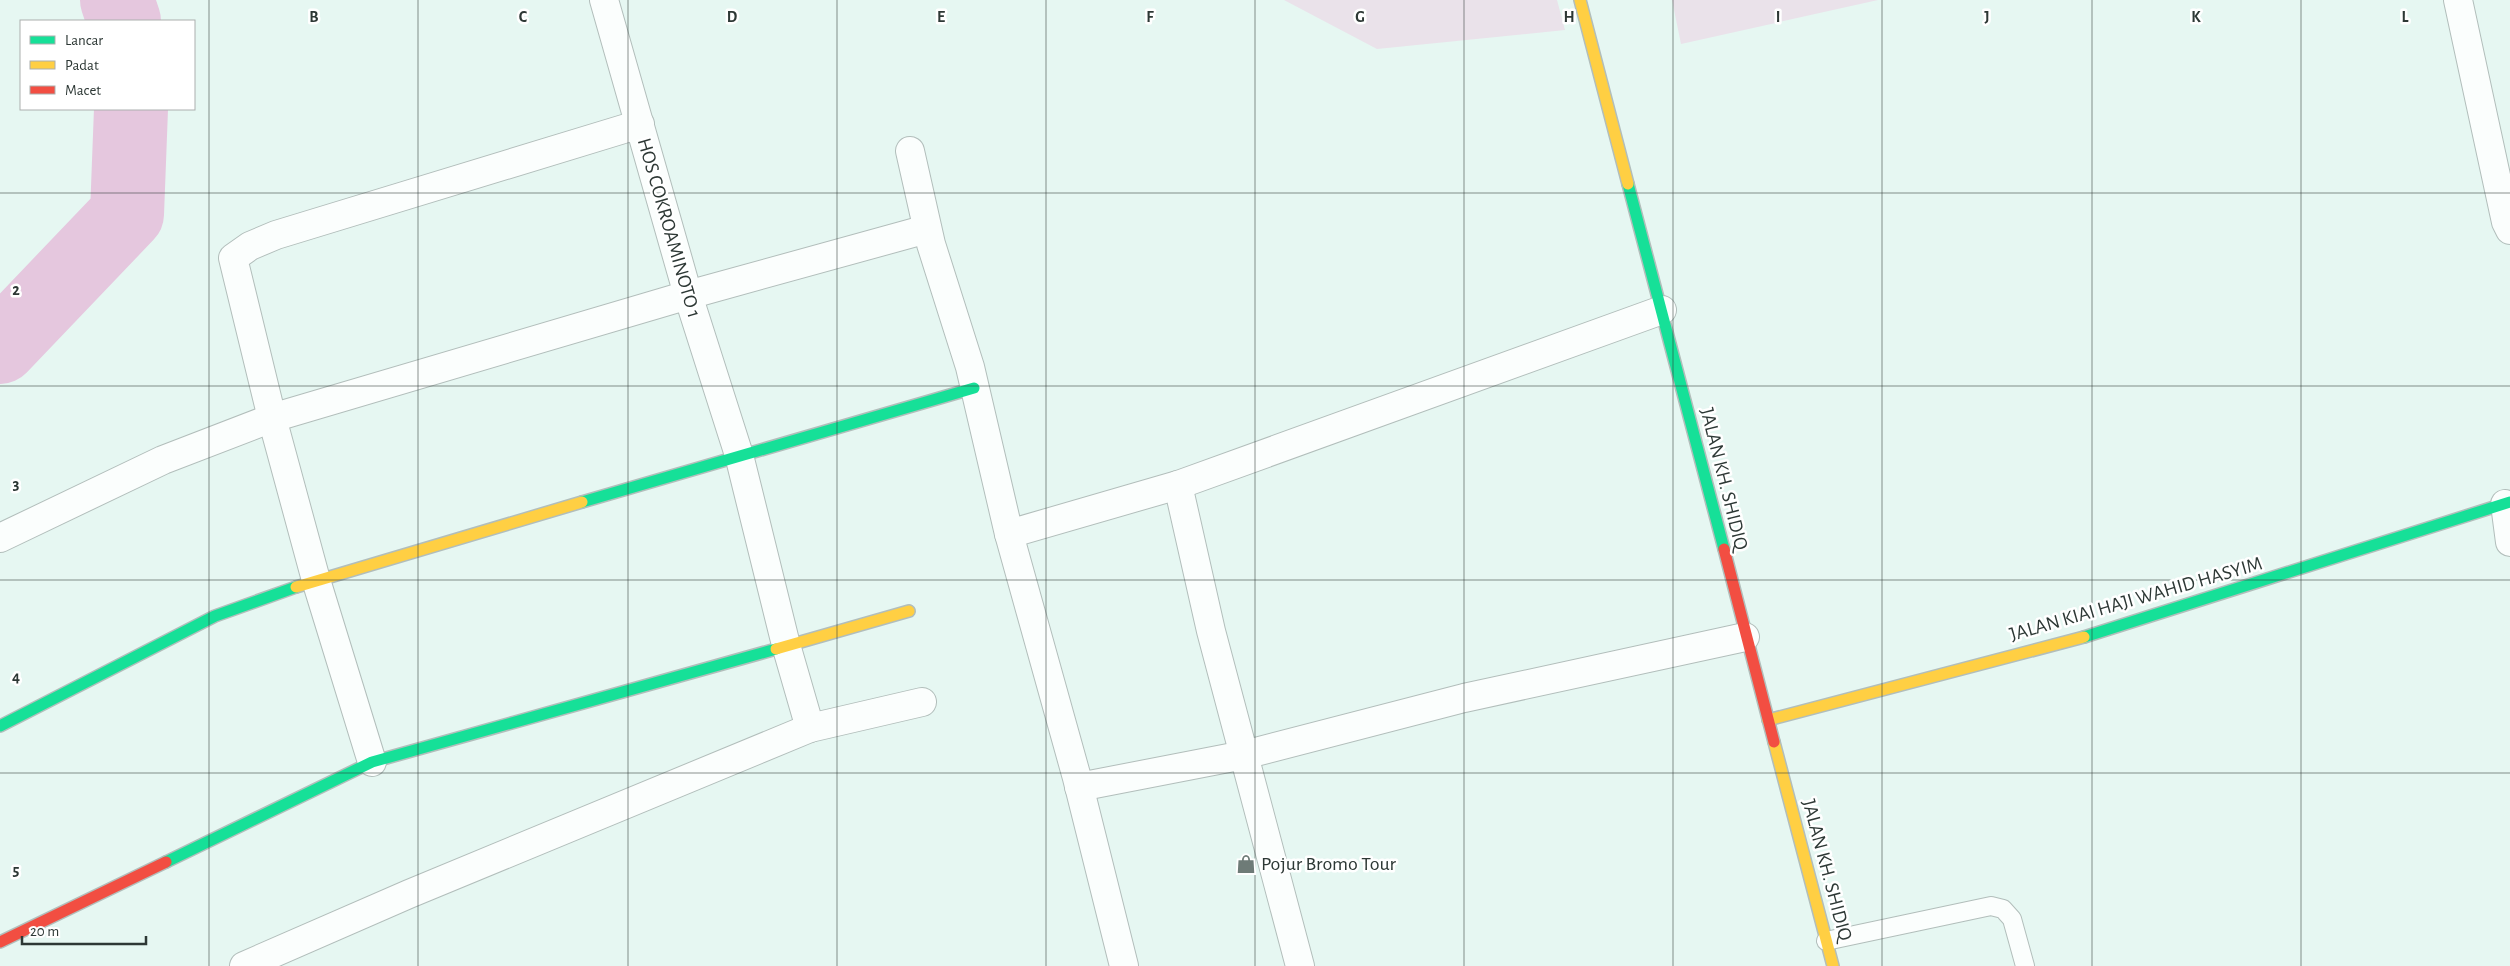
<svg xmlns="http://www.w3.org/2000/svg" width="2510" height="966" font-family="'Alegreya Sans',sans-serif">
<rect width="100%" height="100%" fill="#e6f7f2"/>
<g fill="#eae2ea">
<polygon points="1284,0 1557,0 1565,30 1377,49"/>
<polygon points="1672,0 1878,0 1681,44"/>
</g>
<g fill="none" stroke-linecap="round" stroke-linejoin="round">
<g stroke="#e5c7de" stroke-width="74">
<polyline points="117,0 124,21"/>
<polyline points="0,347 127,214 131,109"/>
</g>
<g stroke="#b2bebb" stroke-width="20">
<polyline id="lane" points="1826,941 1991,906 2003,909 2012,919 2025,966"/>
</g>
<g stroke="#b2bebb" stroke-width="30">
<g id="street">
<polyline points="604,0 688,295 739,455 786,645 810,728"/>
<polyline points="2458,0 2506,222 2510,230"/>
<polyline points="910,151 931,244 970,367 1009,534 1077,778 1124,966"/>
<polyline points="1178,485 1211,631 1300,966"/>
<polyline points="2505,504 2510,542"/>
<polyline points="1009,534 1178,485 1662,310"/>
<polyline points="0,538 163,460 272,418 688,295 927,229"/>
<polyline points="372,762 316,580 272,418 233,258 250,246 276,235 640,124"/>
<polyline points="1079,787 1244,755 1464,698 1745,637"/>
<polyline points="244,966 409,894 810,728 922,702"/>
</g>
</g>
<g stroke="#b2bebb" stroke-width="14">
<g id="fast">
<polyline points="1628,184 1724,549"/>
<polyline points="582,502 974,388"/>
<polyline points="2084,637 2510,502"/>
<polyline points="0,726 215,616 296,587"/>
<polyline points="166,862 372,762 776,649"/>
</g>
</g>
<g stroke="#b2bebb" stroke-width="14">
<g id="slow">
<polyline points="1580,0 1628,184"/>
<polyline points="296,587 582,502"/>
<polyline points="776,649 909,611"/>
<polyline points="1768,720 2084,637"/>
<polyline points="1774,742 1833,966"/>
</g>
</g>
<g stroke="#b2bebb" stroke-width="14">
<g id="jam">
<polyline points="1724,549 1774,742"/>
<polyline points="0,942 166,862"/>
</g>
</g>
<use href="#lane" stroke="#fbfefd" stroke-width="18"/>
<use href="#street" stroke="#fbfefd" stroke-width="28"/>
<use href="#fast" stroke="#16e098" stroke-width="11"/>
<use href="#slow" stroke="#ffcf43" stroke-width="11"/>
<use href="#jam" stroke="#f24e42" stroke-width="11"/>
</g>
<path fill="none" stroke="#2d3835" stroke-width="1" stroke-opacity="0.55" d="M209,0V966M418,0V966M628,0V966M837,0V966M1046,0V966M1255,0V966M1464,0V966M1673,0V966M1882,0V966M2092,0V966M2301,0V966M0,193H2510M0,386H2510M0,580H2510M0,773H2510"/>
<defs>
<g id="shop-bare" transform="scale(1.5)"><path d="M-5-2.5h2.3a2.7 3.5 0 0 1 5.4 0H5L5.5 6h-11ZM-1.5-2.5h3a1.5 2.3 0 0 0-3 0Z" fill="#6e7b77" stroke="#fff" stroke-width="2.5" paint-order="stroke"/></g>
</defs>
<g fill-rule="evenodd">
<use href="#shop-bare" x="1246" y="864"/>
</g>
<g text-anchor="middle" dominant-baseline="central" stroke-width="5" stroke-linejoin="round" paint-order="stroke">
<g font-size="20" fill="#2d3835" stroke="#fff">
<text transform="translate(669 228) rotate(74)">HOS COKROAMINOTO 1</text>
<text transform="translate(1724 479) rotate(76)">JALAN KH. SHIDIQ</text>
<text transform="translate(2136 599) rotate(-16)">JALAN KIAI HAJI WAHID HASYIM</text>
<text transform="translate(1827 870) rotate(75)">JALAN KH. SHIDIQ</text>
</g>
<g font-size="20" fill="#2d3835" stroke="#fff" text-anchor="start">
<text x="1261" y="864">Pojur Bromo Tour</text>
</g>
</g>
<g font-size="16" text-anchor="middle" font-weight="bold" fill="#2d3835" stroke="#fff" stroke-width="5" stroke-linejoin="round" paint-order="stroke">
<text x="314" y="22">B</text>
<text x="523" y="22">C</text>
<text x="732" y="22">D</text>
<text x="941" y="22">E</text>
<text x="1150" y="22">F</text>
<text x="1360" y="22">G</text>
<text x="1569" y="22">H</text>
<text x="1778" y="22">I</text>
<text x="1987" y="22">J</text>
<text x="2196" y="22">K</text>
<text x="2405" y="22">L</text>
<text x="16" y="295">2</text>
<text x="16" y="489">3</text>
<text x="16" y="682">4</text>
<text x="16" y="875">5</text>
</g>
<rect x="20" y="20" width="175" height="90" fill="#ffffff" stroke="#abafae"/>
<rect x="30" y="36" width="25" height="8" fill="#16e098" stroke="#abafae"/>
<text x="65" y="45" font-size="15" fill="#2d3835">Lancar</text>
<rect x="30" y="61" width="25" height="8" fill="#ffcf43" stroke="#abafae"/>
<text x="65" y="70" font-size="15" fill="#2d3835">Padat</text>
<rect x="30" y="86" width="25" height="8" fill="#f24e42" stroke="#abafae"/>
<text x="65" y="95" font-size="15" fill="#2d3835">Macet</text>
<path d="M22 936v8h124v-8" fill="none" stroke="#2d3835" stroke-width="2.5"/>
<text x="30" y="936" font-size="15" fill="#2d3835" stroke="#ffffff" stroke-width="4" paint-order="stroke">20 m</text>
</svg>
